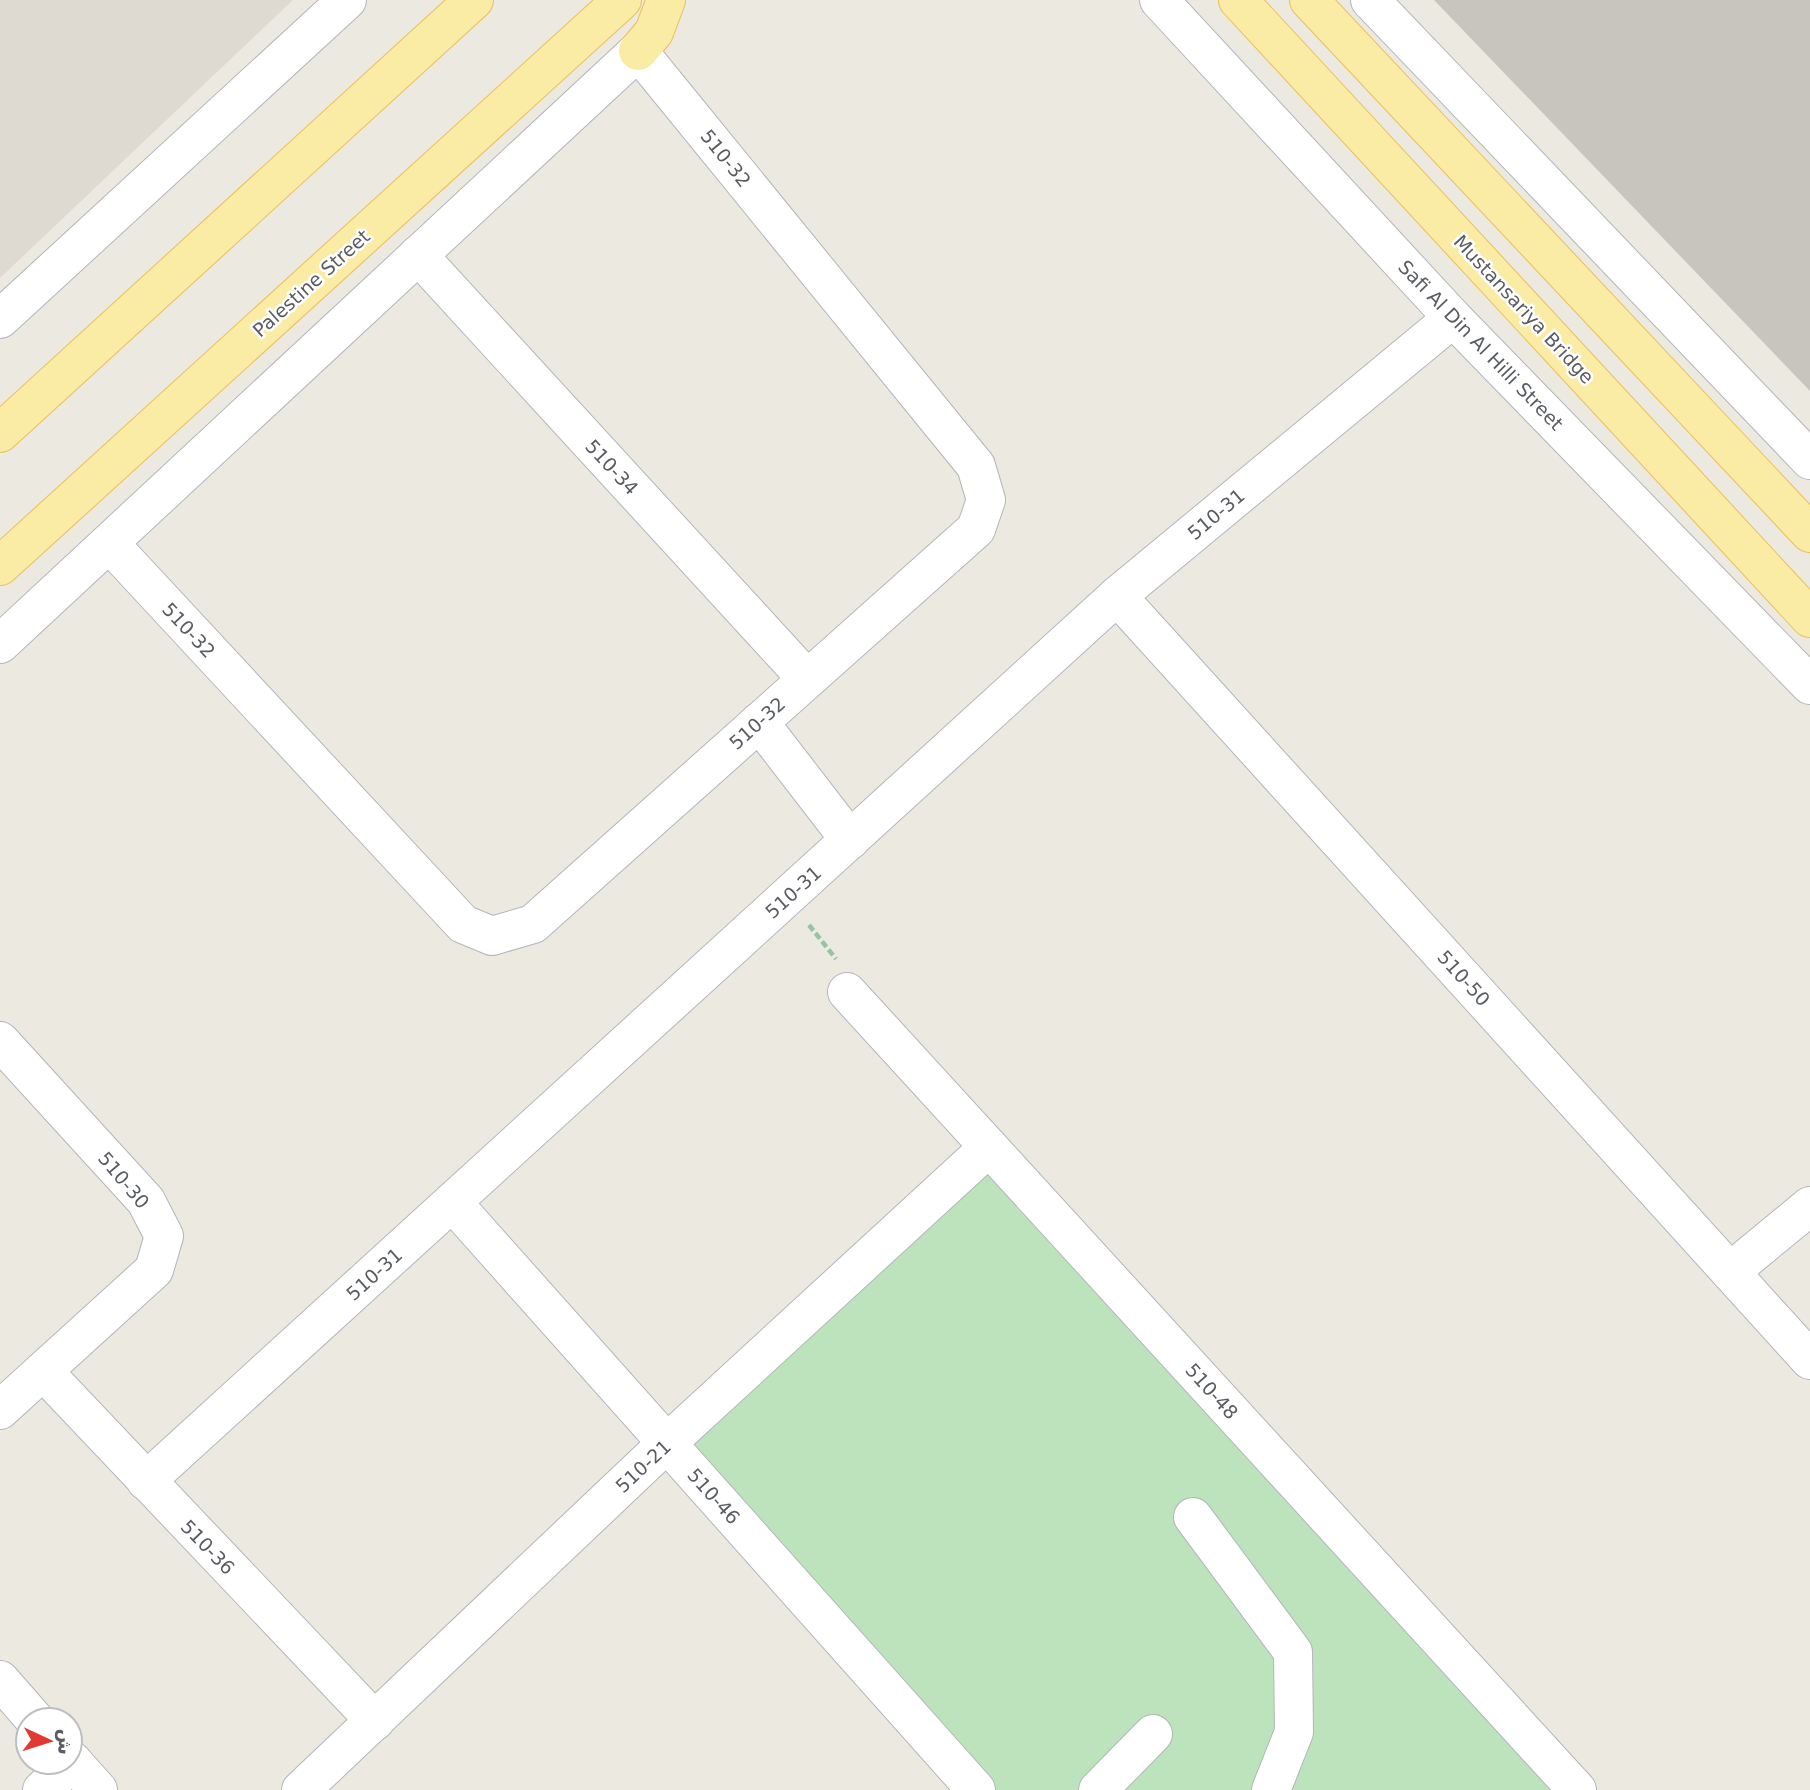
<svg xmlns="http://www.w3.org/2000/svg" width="1810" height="1790" font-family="'DejaVu Sans','Noto Naskh Arabic',sans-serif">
<rect width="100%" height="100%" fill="#ebe9e0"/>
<polygon fill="#dedad1" points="0,0 293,0 0,278"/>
<polygon fill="#bde3bd" points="989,1147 1577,1790 976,1790 667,1443"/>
<polygon fill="#c8c5bf" points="1434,0 1810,0 1810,391"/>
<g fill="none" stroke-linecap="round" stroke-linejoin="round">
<g stroke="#b3b6ba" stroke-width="40">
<g id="minor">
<polyline points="1159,0 1453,318 1810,685"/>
<polyline points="1370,0 1810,460"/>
<polyline points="418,255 807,679"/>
<polyline points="0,319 347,0"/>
<polyline points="1117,596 1810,1360"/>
<polyline points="0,644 638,51 976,466 986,500 976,529 533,924 492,936 463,924 109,543"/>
<polyline points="759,722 850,840"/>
<polyline points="847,992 1577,1790"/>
<polyline points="0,1041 146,1201 164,1236 154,1270 0,1410"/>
<polyline points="452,1202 976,1790"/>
<polyline points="1730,1272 1810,1206"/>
<polyline points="43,1371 375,1721"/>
<polyline points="146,1481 1117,596 1453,318"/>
<polyline points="1193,1517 1293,1652 1294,1732 1271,1790"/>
<polyline points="0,1680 35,1720"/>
<polyline points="73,1762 98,1790"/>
<polyline points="42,1790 73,1762 70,1759"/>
<polyline points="301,1790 667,1443 989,1147"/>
<polyline points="1098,1790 1153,1734"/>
</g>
</g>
<g stroke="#ebbf59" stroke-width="40">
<g id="major">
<polyline points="1238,0 1810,618"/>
<polyline points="1309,0 1810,533"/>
<polyline points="638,51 654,32 666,0"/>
<polyline points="0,433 474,0"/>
<polyline points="0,566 622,0"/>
</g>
</g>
<polyline stroke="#96c3a2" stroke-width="4.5" stroke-dasharray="7 3.5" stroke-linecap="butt" points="809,925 836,959"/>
<use href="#minor" stroke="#fff" stroke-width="38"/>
<use href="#major" stroke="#fbeca5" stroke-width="38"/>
</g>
<g text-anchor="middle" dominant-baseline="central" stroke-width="5" stroke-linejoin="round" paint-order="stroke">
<g font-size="19" fill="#595c60" stroke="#fff">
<text transform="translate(726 158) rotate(51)">510-32</text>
<text transform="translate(311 283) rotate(-42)">Palestine Street</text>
<text transform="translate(1524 309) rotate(47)">Mustansariya Bridge</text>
<text transform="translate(1481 345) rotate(46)">Safi Al Din Al Hilli Street</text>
<text transform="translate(612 467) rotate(47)">510-34</text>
<text transform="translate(1216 514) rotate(-40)">510-31</text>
<text transform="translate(189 630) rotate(47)">510-32</text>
<text transform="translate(757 723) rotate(-42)">510-32</text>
<text transform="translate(793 892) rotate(-42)">510-31</text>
<text transform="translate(1464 978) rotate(48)">510-50</text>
<text transform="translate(124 1180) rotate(50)">510-30</text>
<text transform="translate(374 1274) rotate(-42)">510-31</text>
<text transform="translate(1212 1391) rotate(48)">510-48</text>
<text transform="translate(643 1466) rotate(-43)">510-21</text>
<text transform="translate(714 1496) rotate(48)">510-46</text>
<text transform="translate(208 1547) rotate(46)">510-36</text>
</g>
</g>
<g transform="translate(49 1741) rotate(94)"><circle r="33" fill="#ffffff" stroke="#bdbebf" stroke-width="2"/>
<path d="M0-5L12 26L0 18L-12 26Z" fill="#e13a30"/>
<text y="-10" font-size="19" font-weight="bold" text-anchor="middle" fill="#595c60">ش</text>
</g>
</svg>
